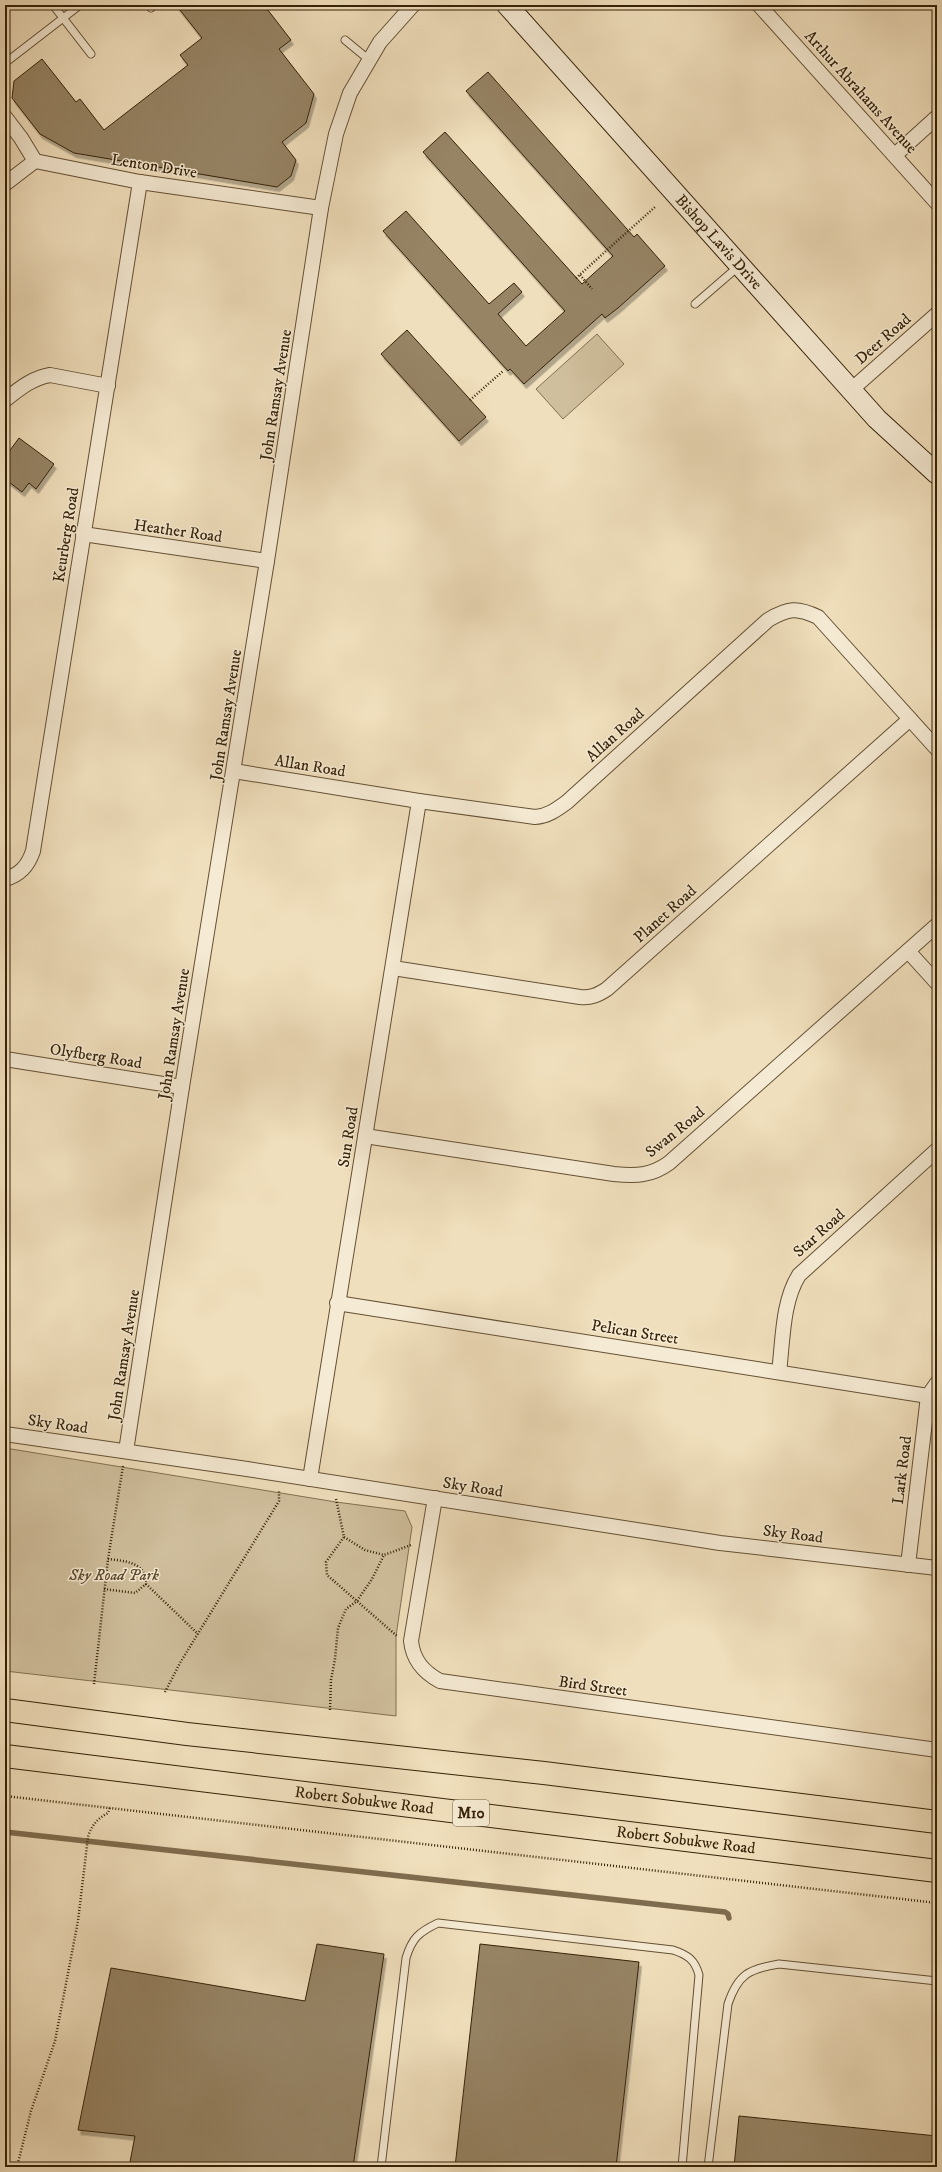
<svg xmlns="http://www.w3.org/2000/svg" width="942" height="2172" font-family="'IM FELL DW Pica',serif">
<defs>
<filter id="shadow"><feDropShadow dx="2.5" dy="4.5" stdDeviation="0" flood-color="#0004"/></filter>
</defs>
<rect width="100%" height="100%" fill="#f0dfbc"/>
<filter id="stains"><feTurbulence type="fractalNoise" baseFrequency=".005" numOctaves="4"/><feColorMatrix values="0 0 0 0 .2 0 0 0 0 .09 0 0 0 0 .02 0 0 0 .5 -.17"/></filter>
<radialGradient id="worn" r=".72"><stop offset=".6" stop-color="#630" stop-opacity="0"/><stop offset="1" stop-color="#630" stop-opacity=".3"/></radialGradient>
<g fill="#d0bf9d" stroke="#827052">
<polygon points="597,334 624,364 563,419 536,389"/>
<polygon points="5,1448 336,1502 405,1511 412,1527 396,1636 396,1716 5,1671"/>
</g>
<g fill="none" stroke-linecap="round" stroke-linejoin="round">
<polyline stroke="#7f6c4e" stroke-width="5.5" points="5,1832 725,1912 728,1914 729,1918"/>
</g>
<g fill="#968465" stroke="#352107" filter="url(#shadow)">
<polygon points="176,5 264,5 291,40 279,49 314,94 306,123 282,142 296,160 291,176 277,187 74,153 40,134 12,98 14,81 42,59 76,102 80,99 104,130 188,65 180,55 202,38"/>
<polygon points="488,72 634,237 637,234 665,266 618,308 605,318 602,314 524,384 510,369 508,371 383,231 406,211 489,304 514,283 522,292 498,314 526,346 565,311 423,152 445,132 582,284 613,256 466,91"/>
<polygon points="407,330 486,417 459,441 381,354"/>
<polygon points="19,438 54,464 36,489 29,483 22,492 5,479 5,457"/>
<polygon points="317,1944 384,1954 353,2167 129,2167 135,2136 78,2130 111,1968 305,2001"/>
<polygon points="480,1944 639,1962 616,2167 455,2167"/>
<polygon points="739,2116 937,2136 937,2167 734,2167"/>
</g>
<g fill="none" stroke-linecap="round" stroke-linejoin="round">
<g stroke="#645034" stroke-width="9">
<g id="lane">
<polyline points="53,5 91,54"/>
<polyline points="149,5 151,8"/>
<polyline points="345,40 368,59"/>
<polyline points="5,63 80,5"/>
<polyline points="695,304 739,266"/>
<path d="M381,2167L406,1958C412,1938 419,1932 438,1923L673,1950C688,1955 695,1960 699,1975L682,2167"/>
<path d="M708,2167L728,2004C738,1974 749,1969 779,1964L937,1981"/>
</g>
</g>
<g stroke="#645034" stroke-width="16">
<g id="street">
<polyline points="759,5 937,203"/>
<polyline points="5,117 21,138 35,161 140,182 321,208"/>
<polyline points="895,155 937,117"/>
<polyline points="5,184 35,161"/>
<polyline points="851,390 937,314"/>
<path d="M5,400C19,389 32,378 50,375L108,386"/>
<polyline points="83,534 267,561"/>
<path d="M234,771L419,801L535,817C548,816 556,810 567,802L768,620C788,608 797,607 818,617L937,749"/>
<path d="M5,879C20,875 28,866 33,851L140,182"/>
<polyline points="908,951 937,983"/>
<path d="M393,968L580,997C591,998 598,995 607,989L910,719"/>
<polyline points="5,1059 182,1087"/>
<path d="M365,1136L614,1174C636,1176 651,1176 669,1163L937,925"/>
<polyline points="337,1303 928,1396"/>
<path d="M779,1372C783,1341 782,1302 799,1275L937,1150"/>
<polyline points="5,1434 247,1469 720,1543 937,1568"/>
<polyline points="126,1451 182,1087 267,561 321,208 336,134 350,93 380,42 413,5"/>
<polyline points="310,1479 419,801"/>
<path d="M435,1498L411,1641C413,1660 423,1672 440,1681L937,1750"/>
<polyline points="908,1565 928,1396 937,1383"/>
</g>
</g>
<g stroke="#352107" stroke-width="22">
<g id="secondary">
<path id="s1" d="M507,5L877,419L937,474"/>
</g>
</g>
<g stroke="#352107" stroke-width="24">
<g id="primary">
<polyline points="5,1710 187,1734 544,1773 937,1822"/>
<path id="s2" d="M5,1756L937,1871"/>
</g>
</g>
<g stroke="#352107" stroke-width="2.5" stroke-dasharray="1 2" stroke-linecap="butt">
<polyline points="580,275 592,289"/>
<polyline points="576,278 655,207"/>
<polyline points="470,400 503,371"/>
<polyline points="336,1499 344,1537 326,1562 327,1575 397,1636"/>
<polyline points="344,1537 365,1550 384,1555 411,1545"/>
<path d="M108,1559C125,1561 146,1562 146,1584L198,1634"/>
<polyline points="104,1589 135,1593 146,1584"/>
<polyline points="94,1684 108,1559 123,1466"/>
<polyline points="165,1692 180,1663 279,1501 279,1490"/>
<polyline points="330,1710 331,1680 335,1659 338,1628 346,1609 357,1601 372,1579 384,1555"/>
<polyline points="5,1796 937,1903"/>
<path d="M17,2167L31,2111L55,2041L78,1921L88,1837C91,1826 98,1818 108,1813L110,1807"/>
</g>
<use href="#lane" stroke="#f5ead3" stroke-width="7"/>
<use href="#street" stroke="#f5ead3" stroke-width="14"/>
<use href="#secondary" stroke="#f5ead3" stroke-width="20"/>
<use href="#primary" stroke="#f0dfbc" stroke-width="22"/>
</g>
<g text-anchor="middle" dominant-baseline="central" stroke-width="3" stroke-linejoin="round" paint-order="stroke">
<rect fill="#f5ead3" stroke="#6f5d44" stroke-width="1" x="453" y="1800" width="36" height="26" rx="3"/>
<g font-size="15" font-weight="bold" fill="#352107">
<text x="471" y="1813">M10</text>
</g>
<g font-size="16" fill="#352107" stroke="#f5ead3">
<text transform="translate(861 92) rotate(48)">Arthur Abrahams Avenue</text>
<text transform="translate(154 166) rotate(9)">Lenton Drive</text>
<text stroke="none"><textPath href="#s1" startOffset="318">Bishop Lavis Drive</textPath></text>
<text transform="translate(883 339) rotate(-41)">Deer Road</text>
<text transform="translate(276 395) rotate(-81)">John Ramsay Avenue</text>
<text transform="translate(178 531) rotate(8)">Heather Road</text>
<text transform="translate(66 535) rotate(-81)">Keurberg Road</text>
<text transform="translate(226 715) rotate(-81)">John Ramsay Avenue</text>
<text transform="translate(615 735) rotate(-42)">Allan Road</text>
<text transform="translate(310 766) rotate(9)">Allan Road</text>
<text transform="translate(665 914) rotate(-42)">Planet Road</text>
<text transform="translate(174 1034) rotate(-81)">John Ramsay Avenue</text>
<text transform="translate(96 1056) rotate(9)">Olyfberg Road</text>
<text transform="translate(675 1132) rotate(-39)">Swan Road</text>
<text transform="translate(348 1137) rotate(-81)">Sun Road</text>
<text transform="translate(819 1233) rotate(-42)">Star Road</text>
<text transform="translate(635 1332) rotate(9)">Pelican Street</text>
<text transform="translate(124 1355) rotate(-81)">John Ramsay Avenue</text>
<text transform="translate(58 1424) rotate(8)">Sky Road</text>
<text transform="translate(902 1470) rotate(-83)">Lark Road</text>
<text transform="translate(473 1487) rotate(9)">Sky Road</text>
<text transform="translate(793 1534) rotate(7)">Sky Road</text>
<text transform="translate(593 1686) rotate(8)">Bird Street</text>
<text stroke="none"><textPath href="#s2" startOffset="362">Robert Sobukwe Road</textPath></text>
<text stroke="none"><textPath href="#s2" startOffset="686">Robert Sobukwe Road</textPath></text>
</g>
<g font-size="16" font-style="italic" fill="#5c482c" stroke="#f5ead3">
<text x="114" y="1575">Sky Road Park</text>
</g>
</g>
<rect width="942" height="2172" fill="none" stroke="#f0dfbc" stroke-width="20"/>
<rect x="6" y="6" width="930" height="2160" fill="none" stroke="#352107" stroke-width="2"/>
<rect x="10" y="10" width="922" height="2152" fill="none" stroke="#352107"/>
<rect width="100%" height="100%" filter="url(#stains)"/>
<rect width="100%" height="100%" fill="url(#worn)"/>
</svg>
